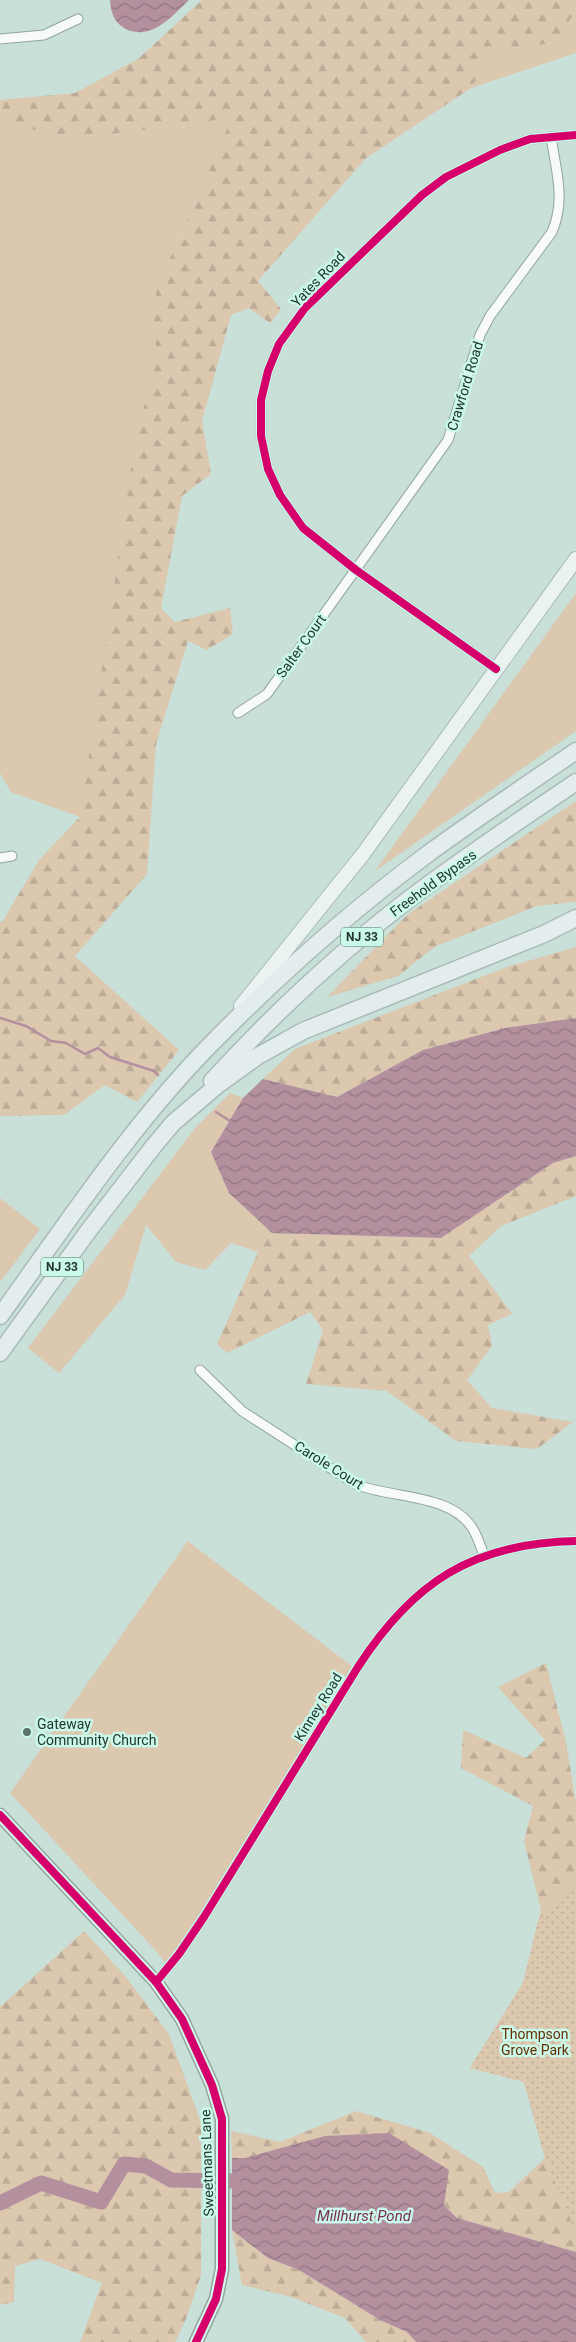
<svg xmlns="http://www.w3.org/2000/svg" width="576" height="2342" font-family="Roboto,sans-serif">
<defs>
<pattern id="forest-firs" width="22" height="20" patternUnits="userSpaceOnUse" patternTransform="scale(1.25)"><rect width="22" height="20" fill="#dcc7af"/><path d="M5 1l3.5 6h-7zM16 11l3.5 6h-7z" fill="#bcac97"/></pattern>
<pattern id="park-dots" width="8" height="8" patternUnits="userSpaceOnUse" patternTransform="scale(1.25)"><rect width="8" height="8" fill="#dcc7af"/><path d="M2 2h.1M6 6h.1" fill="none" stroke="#bcac97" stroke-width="1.8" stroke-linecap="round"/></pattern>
<pattern id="water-waves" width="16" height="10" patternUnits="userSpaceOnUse" patternTransform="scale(1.25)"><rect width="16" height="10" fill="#b4909f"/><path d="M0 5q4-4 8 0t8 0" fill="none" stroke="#927682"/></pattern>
</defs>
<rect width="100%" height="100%" fill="#c8e0d8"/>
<g fill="#dcc7af">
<polygon points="576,11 576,53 471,88 495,49 554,43"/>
<polygon points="233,118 180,237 154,325 157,355 135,443 80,817 11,792 0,773 0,122 74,139"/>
<polygon points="576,593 576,731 375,871"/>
<polygon points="230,1093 243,1098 211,1152 229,1193 272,1233 258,1252 231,1243 205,1270 176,1262 146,1225 125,1295 59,1373 28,1348 195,1128"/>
<polygon points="0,1198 40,1229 1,1281 0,1280"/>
<polygon points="188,1541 357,1670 169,1968 156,1951 10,1793"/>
</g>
<g fill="url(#forest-firs)">
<polygon points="202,0 576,0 576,11 554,43 495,50 471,88 365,159 258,281 281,309 270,323 249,308 231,315 202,421 211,474 182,496 161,608 175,622 230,608 233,634 207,650 188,641 156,744 147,874 75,956 179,1050 137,1102 105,1085 64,1115 0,1116 0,922 2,922 39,860 80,817 135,443 157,355 154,325 157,282 177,245 232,118 74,139 0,122 0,100 75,93 138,59"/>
<polygon points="576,801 576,902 537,906 436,946 398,976 327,997 407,915"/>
<polygon points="576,947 576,1018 505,1028 423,1050 337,1097 263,1079 295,1049 507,967"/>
<polygon points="576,1156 576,1196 501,1226 469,1256 512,1314 488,1325 492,1346 467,1380 492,1408 573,1422 537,1449 456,1441 387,1391 306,1384 323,1330 310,1312 227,1353 217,1344 258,1252 272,1233 441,1238 553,1163"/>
<polygon points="546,1663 566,1742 576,1803 576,2252 457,2218 444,2205 245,2158 232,2158 231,2131 280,2142 356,2111 430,2133 483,2167 495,2193 509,2192 545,2158 524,2082 470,2068 523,1983 541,1910 524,1841 533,1806 461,1768 463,1730 526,1758 545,1740 498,1687"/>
<polygon points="84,1931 126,1977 169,2034 201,2123 201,2275 186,2319 175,2342 80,2342 102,2283 40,2259 15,2266 14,2302 0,2305 0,2007"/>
<polygon points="232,2230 268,2258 299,2270 380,2320 407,2332 416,2342 366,2342 345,2318 291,2297 242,2285"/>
</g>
<polygon fill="url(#park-dots)" points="576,1881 576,2232 545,2158 524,2082 470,2068 523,1983 538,1921"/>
<g fill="url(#water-waves)">
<path d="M110,0H189C172,16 152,41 126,29C114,23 111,13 110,0Z"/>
<polygon points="576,1018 576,1156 553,1163 441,1238 272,1233 229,1193 211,1152 243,1098 263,1079 337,1097 423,1050 505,1028"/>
<polygon points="389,2133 449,2170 444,2205 457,2218 576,2252 576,2342 416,2342 407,2332 380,2320 299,2270 268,2258 232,2230 232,2158 245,2158 325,2136"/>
</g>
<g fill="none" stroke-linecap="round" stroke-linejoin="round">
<g stroke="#b4909f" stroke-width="2.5">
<polyline points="0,1018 26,1026 51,1041 66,1043 85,1054 98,1048 110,1057 154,1071 158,1075"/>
<polyline points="216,1112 230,1121"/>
</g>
<polyline stroke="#b4909f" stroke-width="15" points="0,2203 41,2183 101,2202 124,2164 146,2166 171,2180 232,2181"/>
<g stroke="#90a49d" stroke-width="11">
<g id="street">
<polyline points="0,39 44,35 78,19"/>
<polyline points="496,669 356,570 303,528 280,495 268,469 261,436 261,400 268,371 279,344 305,308 422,195 446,177 500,150 530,139 576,135"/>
<path d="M238,713L267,694L448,440L480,335L490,316L552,232C566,199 556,171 551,137"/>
<polyline points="0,858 12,856"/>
<path d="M200,1370L242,1411L355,1484C391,1499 454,1493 474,1531C478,1538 481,1547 484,1556"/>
<path d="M156,1982L179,1954L204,1917L358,1667C413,1582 473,1543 576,1541"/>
</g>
</g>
<g stroke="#90a49d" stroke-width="15">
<polyline id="secondary" points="0,1815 156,1982 182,2019 212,2085 222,2119 222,2269 216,2299 196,2342"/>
</g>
<g stroke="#a9bab9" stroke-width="16">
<polyline id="primary" points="241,1006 363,854 576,559"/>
</g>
<g stroke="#a9bab9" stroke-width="19">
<g id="highway">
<path d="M212,1081C275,1012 343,949 417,893C469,854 523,818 576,782"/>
<path d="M0,1316C67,1223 132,1124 213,1042C279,975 350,912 425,856C474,820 525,786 576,751"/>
<polyline points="0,1353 89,1230 153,1147 173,1123 219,1084 258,1056 303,1031 544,934 576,918"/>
</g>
</g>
<use href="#street" stroke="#f7faf9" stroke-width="9"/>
<use href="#secondary" stroke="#f7faf9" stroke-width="12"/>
<use href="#primary" stroke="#ebf2f2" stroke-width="14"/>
<use href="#highway" stroke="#e4edee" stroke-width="16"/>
<g stroke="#caf8e9" stroke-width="11">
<g id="cycleway">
<polyline points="496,669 356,570 303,528 280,495 268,469 261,436 261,400 268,371 279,344 305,308 422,195 446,177 500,150 530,139 576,135"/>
<polyline points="0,1815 156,1982 182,2019 212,2085 222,2119 222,2269 216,2299 196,2342"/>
<path d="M156,1982L179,1954L204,1917L358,1667C413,1582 473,1543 576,1541"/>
</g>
</g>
<use href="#cycleway" stroke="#d6006c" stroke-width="8"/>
</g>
<circle fill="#5d726b" stroke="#caf8e9" stroke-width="2" cx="27" cy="1732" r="5"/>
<g text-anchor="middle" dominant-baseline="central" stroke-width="5" stroke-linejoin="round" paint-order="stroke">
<g fill="#caf8e9" stroke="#557068" stroke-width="1">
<rect x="341" y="927.5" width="42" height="19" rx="4"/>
<rect x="41" y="1257.5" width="42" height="19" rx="4"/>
</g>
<g font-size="12" font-weight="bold" fill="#233630">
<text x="362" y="937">NJ 33</text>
<text x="62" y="1267">NJ 33</text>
</g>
<g font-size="14" fill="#233630" stroke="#caf8e9">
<text transform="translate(318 279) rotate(-46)">Yates Road</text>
<text transform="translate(465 386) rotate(-73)">Crawford Road</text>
<text transform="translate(301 646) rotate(-54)">Salter Court</text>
<text transform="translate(433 883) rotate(-36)">Freehold Bypass</text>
<text transform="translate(329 1465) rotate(32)">Carole Court</text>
<text transform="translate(318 1707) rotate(-58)">Kinney Road</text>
<text transform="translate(207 2163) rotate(-92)">Sweetmans Lane</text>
</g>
<g font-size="14" fill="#233630" stroke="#caf8e9" text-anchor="start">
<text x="37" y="1724">Gateway<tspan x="37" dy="16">Community Church</tspan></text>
</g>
<g font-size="14" fill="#643002" stroke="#caf8e9">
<text x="535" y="2034">Thompson<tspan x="535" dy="16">Grove Park</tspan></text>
</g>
<g font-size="15" font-style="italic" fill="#792c51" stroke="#caf8e9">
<text x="364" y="2216">Millhurst Pond</text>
</g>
</g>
</svg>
